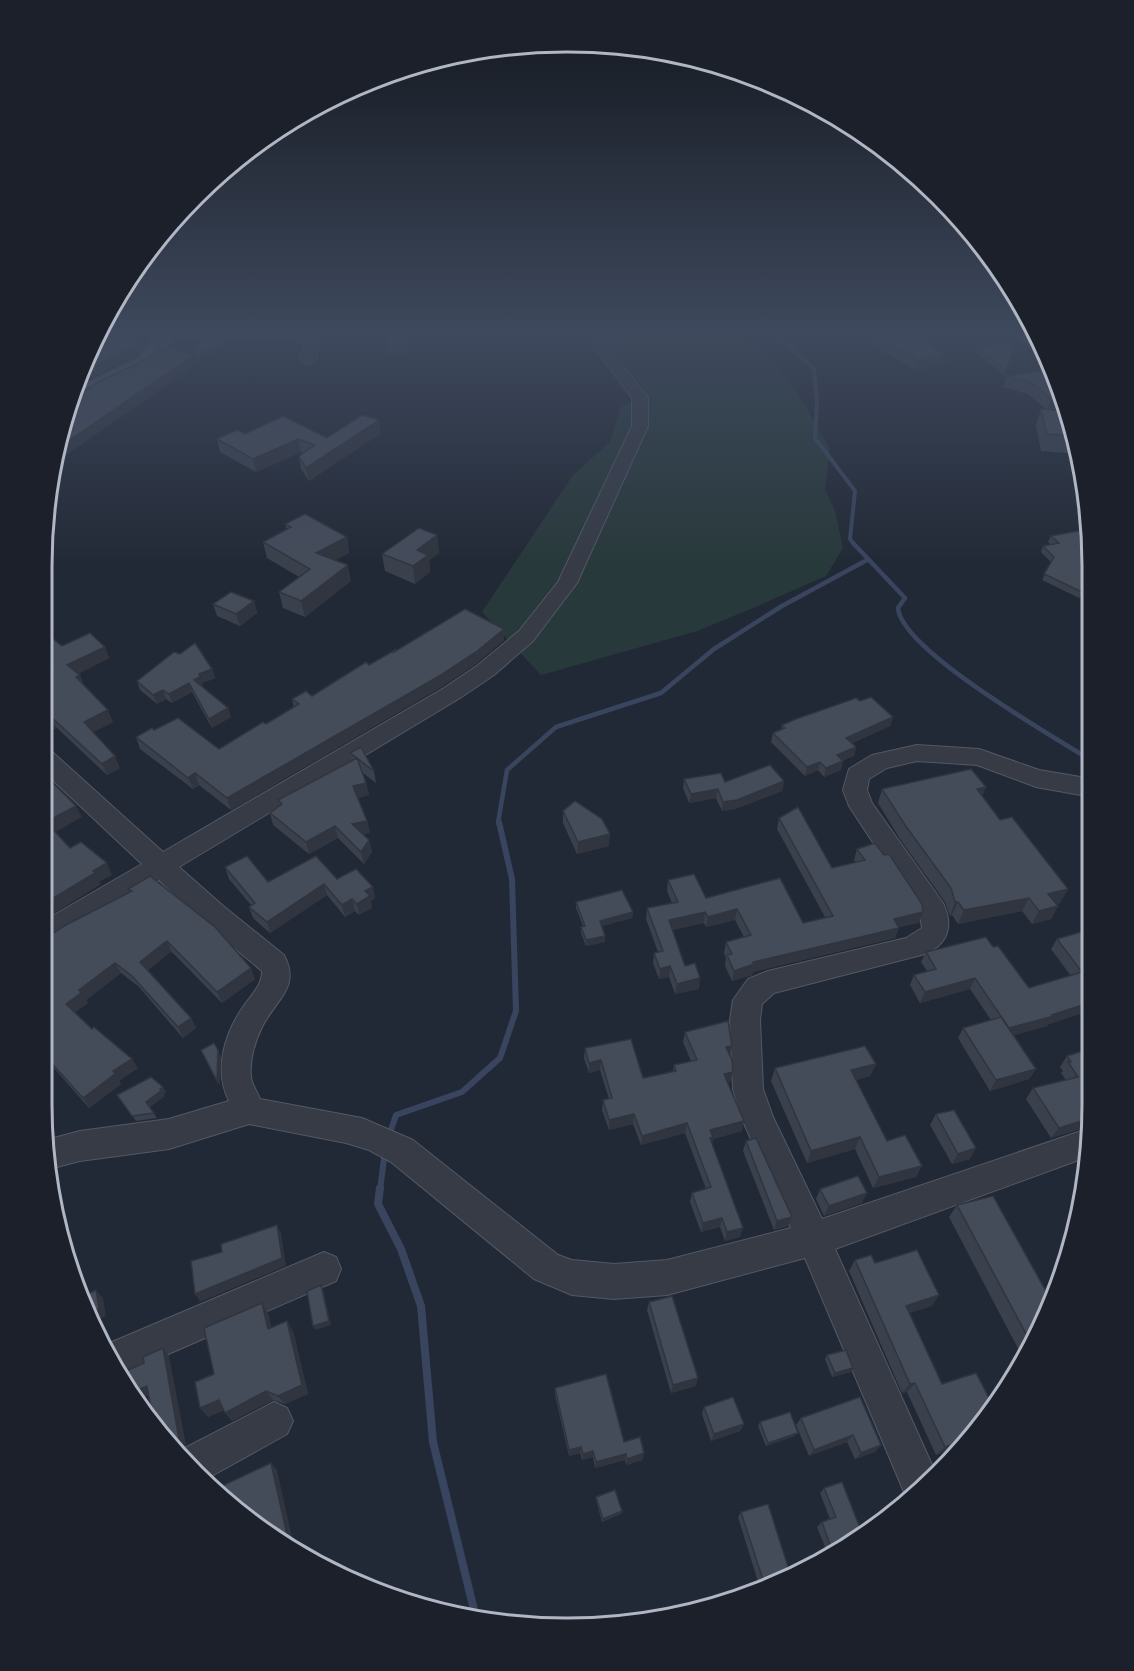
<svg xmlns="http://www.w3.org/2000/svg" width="1134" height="1671" font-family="Montserrat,sans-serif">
<rect width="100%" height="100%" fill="#222936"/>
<polygon fill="#28393b" points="598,331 738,331 774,361 796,391 830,448 825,489 835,511 843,548 826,576 753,608 697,631 541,675 482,612 573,475 610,442 620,408 647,393"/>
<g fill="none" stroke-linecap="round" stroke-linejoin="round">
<polyline stroke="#39455e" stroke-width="4" points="768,331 787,344 814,369 817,401 815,438 855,491 850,539 854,544"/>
<g stroke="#39455e" stroke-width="4.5">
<path d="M853,543L905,598L898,608C902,651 1053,736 1092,761"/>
<polyline points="498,823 507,770 556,727 661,693 714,649 782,606 867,560"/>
</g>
<g stroke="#39455e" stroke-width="6">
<polyline points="389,1136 396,1115 462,1092 500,1058 516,1011 512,879 499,822"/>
<polyline points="380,1190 385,1151"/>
</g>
<polyline stroke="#39455e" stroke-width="8" points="380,1188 378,1204 401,1249 421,1306 433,1442 475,1614"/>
<g stroke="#535964" stroke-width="2">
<g id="minor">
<polygon points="165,331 298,331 311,335 319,344 316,360 308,365 300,360 304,345 296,339 166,339 159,335"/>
<path d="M582,331H596L646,395L648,398V426L577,583L533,641L494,675L460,698L179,867L222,905L284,955C301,988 276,999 262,1027C255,1041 249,1061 251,1077C252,1085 257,1091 260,1099L362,1118L413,1140L558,1255L572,1260L614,1264L667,1260L791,1228L742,1119L733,1089L730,1020L733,1000L748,979L768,971L906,938L922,928L920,914L849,806L843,790L849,769L872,755L917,745L979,749L1039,770L1092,779V797L1036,787L977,765L917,761L887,768L869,779L867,790L872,803L943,903C954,926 948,944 925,954L774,993L762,1004L760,1020L763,1089L773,1117L822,1219L1090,1128L1087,1157L835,1249L937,1476L907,1499L805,1258L667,1295L614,1299L572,1295L534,1279L391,1162L369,1150L346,1143L249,1124L169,1149L80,1161L53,1168L48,1140L50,1139L80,1131L169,1119L229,1101C213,1069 225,1032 245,1004C253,993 262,985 262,971L202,921L159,880L52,944L42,947V922L142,864L42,770V748L50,750L163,852L444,688L478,665L519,631L558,582L632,426V398Z"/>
<polygon points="324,1252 336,1257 341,1269 336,1281 120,1375 105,1345"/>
<polygon points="274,1402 287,1408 293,1421 287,1434 208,1478 181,1450"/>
</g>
</g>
<g stroke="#3f4450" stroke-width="3">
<polygon id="major" points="154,331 173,331 176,335 152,366 102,389 81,403 72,405 79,387 138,358 156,335"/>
</g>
<g stroke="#404651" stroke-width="3">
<polygon id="highway" points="1010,331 1032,331 1043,349 1033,348"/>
</g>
<use href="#minor" fill="#363b46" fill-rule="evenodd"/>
<use href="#major" fill="#545a66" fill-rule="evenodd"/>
<use href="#highway" fill="#6c6453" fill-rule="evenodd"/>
</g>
<g fill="#3a414d">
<polygon points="388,331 408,331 407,353 388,354 387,345"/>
<polygon points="871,334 946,343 932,345 946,355 944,364 916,370 869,343"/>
<polygon points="1016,341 1005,376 975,352 977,347"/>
<polygon points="1053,369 1061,397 1056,408 1049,410 1066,411 1079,454 1041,451 1036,426 1041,409 1047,410 1028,394 1003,387 1006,376"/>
<polygon points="381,433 309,481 301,469 299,456 304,453 301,452 256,472 220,452 217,439 245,434 327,438"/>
<polygon points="285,524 347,537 349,553 335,560 351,581 305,617 283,608 279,592 299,577 267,558 263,542 287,530"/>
<polygon points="1088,529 1092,595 1079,598 1042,580 1051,562 1041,552 1043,546 1051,545 1048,542 1051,536"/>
<polygon points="437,535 439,553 429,560 430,572 415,584 385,571 382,554"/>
<polygon points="254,601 257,613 240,626 217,616 213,604"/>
<polygon points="504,629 504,640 477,663 443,686 231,810 199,785 193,789 140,749 136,737 154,730 219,749 294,708 292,699 312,696 395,652"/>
<polygon points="62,646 105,647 109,658 78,674 84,686 113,722 93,732 120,768 107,775 57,728 42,735"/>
<polygon points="212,669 215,678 202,683 203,686 202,687 228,708 231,717 212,728 192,692 172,703 166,699 157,704 140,690 137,681"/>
<polygon points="860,701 893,717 890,726 852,743 856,747 854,756 843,760 841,770 824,777 818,770 805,776 771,742 773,733 781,730 782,725"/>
<polygon points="350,753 374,771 376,783 363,773 366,783 369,795 358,798 367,821 370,833 363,834 369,840 372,852 364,864 338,838 309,854 273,825 270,813 280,806 278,800 352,761"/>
<polygon points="684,779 725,782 784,781 782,791 735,809 722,811 716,798 689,803 683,788"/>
<polygon points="986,787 982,796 1000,820 1068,889 1060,903 1056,904 1058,906 1051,919 1032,924 1022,911 958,924 952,915 950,916 945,902 900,839 878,803 882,789"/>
<polygon points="563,811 609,846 577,854 563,823"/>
<polygon points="779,818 832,868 856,862 854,860 857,849 923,912 919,923 899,927 895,938 753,972 752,975 732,981 725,966 726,958 724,953 726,942 744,937 735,920 706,927 704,923 672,930 685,966 699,989 675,994 669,977 659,979 653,963 654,953 658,952 646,919 647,908 672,903 667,891 668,880 706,898 803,923 825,917 777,829"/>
<polygon points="225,867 268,882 337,879 375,898 371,901 372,908 359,915 355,911 345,917 327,895 270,933 253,918 249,907 251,905 229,879"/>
<polygon points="128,889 255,979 222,1003 172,952 169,953 148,970 191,1018 196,1028 183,1038 138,986 121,973 86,1000 88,1003 75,1012 92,1029 138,1068 119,1081 121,1084 89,1108 53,1067 47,1071 42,1064 42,950 130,892"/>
<polygon points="576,902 633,912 632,918 602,926 605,936 605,942 586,946 581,933 581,927 583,926 576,908"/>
<polygon points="1092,930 1092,1010 1049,1024 1047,1026 1014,1035 1036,1069 1029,1079 990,1091 958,1038 963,1028 991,1020 970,989 920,1003 910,985 914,975 927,971 921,962 926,952 993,947 1029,988 1071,976 1051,949 1057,939"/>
<polygon points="685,1032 732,1046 730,1055 733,1072 730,1082 727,1083 742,1131 713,1139 712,1143 740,1237 725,1241 720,1227 701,1232 690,1202 692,1193 706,1189 685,1133 641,1145 633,1124 609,1130 602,1110 603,1100 609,1099 600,1070 589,1073 584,1058 585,1048 643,1078 673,1072 674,1065 691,1061 683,1042"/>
<polygon points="1085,1050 1092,1104 1090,1126 1051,1138 1026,1099 1033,1088 1066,1080 1061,1073 1063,1071 1060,1067 1067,1056"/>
<polygon points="876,1064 870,1076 856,1080 887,1141 916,1177 873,1188 855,1149 807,1163 771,1081 775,1068"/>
<polygon points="163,1087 166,1092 163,1094 165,1096 149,1107 157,1118 136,1121 117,1095"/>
<polygon points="936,1114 970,1159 952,1164 930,1125"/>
<polygon points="746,1141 788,1226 774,1230 743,1151"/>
<polygon points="1085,1176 1083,1197 1076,1186"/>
<polygon points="820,1189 862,1203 824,1216 816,1199"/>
<polygon points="957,1205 1047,1293 1038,1336 1023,1358 949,1217"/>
<polygon points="855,1260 875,1263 932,1306 909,1313 958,1448 936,1455 907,1392 902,1393 849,1271"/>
<polygon points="649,1302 696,1386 671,1393 647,1310"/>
<polygon points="268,1313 271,1327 293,1331 308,1394 285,1404 273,1400 232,1421 225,1413 224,1410 208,1417 200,1408 214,1374"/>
<polygon points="827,1355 851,1372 832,1377 825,1359"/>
<polygon points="555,1388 624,1442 643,1460 626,1465 625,1460 595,1468 593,1457 582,1460 580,1453 569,1456 555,1395"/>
<polygon points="704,1407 744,1424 740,1431 711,1441 702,1414"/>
<polygon points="801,1418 881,1445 875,1452 855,1459 847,1442 809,1456 796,1425"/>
<polygon points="760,1422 795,1436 766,1446 758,1426"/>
<polygon points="824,1488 862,1533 834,1555 829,1557 817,1527 822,1522 830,1519 820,1493"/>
<polygon points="596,1497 622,1511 621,1514 602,1522 596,1500"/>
<polygon points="741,1512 790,1573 759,1585 738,1517"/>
</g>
<g fill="#30353f">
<polygon points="406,331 408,331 407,353 406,344"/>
<polygon points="948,334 946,343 918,347 920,338"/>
<polygon points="226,336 227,341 198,361 197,355"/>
<polygon points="140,338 143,348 137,356 98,375 81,380 85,368"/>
<polygon points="946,355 944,364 916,370 918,361"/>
<polygon points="192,356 194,366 52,465 58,448"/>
<polygon points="1061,395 1061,397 1056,408 1047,410 1051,399"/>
<polygon points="379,420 381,433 309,481 306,468"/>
<polygon points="298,439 301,452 256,472 253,459"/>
<polygon points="437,535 439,553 429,560 430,572 415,584 413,566 417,550"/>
<polygon points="347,537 349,553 319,569 316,553"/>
<polygon points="348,565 351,581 305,617 301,601"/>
<polygon points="1092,589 1092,595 1079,598 1082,592"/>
<polygon points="254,601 257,613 240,626 236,614"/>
<polygon points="504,629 504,640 477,663 443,686 231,810 227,798"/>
<polygon points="105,647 109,658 72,677 67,665"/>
<polygon points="212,669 215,678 202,683 203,686 197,689 194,680 199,674"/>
<polygon points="80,675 85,687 76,677"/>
<polygon points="189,683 192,692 172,703 169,694"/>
<polygon points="163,690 166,699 157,704 153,695"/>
<polygon points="228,708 231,717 212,728 209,719"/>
<polygon points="108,710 113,722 89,734 84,722"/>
<polygon points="51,717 57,728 42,735 42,721"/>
<polygon points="893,717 890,726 844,747 846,738"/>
<polygon points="856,747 854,756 835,764 837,755"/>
<polygon points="115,756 120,768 107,775 102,764"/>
<polygon points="843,761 841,770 824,777 826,768"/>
<polygon points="820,762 818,770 805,776 807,767"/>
<polygon points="195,773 199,785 193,789 188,778"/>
<polygon points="784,781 782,791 735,809 722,811 723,802"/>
<polygon points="366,783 369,795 356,798 353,786"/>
<polygon points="986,787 980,801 977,789"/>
<polygon points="718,789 716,798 689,803 691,794"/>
<polygon points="76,806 82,817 52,834 46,822"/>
<polygon points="367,821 370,833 355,836 352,824"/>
<polygon points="335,826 338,838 309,854 306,842"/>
<polygon points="610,834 609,846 577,854 578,842"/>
<polygon points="369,840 372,852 364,864 361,852"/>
<polygon points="107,863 112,875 99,882 101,884 42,921 42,905 93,871"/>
<polygon points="324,884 327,895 270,933 267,922"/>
<polygon points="373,887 375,898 371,901 372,908 359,915 357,904 365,891"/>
<polygon points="1068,889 1060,903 1041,907 1048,894"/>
<polygon points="1029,898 1022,911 958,924 964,910"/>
<polygon points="352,899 355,911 345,917 342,905"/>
<polygon points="955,902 958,902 952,915 950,916"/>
<polygon points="1058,906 1051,919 1032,924 1039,911"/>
<polygon points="737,909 735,920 706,927 708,917"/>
<polygon points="633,912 632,918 599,927 600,921"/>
<polygon points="705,912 704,923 668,931 669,920"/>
<polygon points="923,912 919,923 890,929 894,919"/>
<polygon points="899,928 895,938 753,972 752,975 732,981 734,971 753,962"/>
<polygon points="605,936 605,942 586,946 586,940"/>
<polygon points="167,941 172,952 169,953 146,972 140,962 164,943"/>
<polygon points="115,963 121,973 86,1000 88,1003 73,1014 66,1004 79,990"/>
<polygon points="670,966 669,977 659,979 660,969"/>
<polygon points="251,968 255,979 222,1003 217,992"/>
<polygon points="700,978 699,989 675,994 677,984"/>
<polygon points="975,978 970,989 920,1003 925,992"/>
<polygon points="1092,1002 1092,1010 1049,1024 1047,1026 1004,1038 1009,1028"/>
<polygon points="191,1018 196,1028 183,1038 178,1027"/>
<polygon points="732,1046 729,1056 726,1047"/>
<polygon points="218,1050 221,1056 220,1086 217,1081"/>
<polygon points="46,1057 53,1067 47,1071 42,1063 42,1060"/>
<polygon points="132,1059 138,1068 119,1081 113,1071"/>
<polygon points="601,1060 600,1070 589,1073 589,1063"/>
<polygon points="876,1064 870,1076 846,1082 851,1070"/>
<polygon points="1036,1069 1029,1079 990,1091 996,1080"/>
<polygon points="733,1072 730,1082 721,1084 724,1074"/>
<polygon points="115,1074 121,1084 89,1108 83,1098"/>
<polygon points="163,1087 166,1092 163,1094 165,1096 149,1108 146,1102"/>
<polygon points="634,1114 633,1124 609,1130 609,1120"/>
<polygon points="1091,1118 1089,1126 1051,1138 1059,1128"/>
<polygon points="744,1121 742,1131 713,1139 711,1147 707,1147 710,1130"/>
<polygon points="687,1123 685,1133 641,1145 642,1136"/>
<polygon points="860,1137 855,1149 807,1163 811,1151"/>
<polygon points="976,1148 970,1159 952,1164 958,1154"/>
<polygon points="922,1166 916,1177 873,1188 879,1177"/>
<polygon points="867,1193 862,1203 824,1216 829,1206"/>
<polygon points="792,1217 788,1226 774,1230 777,1221"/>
<polygon points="722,1218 720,1227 701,1232 703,1223"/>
<polygon points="277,1225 281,1233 286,1266 200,1302 195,1294"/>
<polygon points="743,1228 740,1237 725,1241 727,1232"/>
<polygon points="321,1285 323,1289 331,1325 315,1330 313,1326"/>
<polygon points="96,1290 103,1298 106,1316 100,1319 101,1329 98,1330 94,1321 93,1312"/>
<polygon points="939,1295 932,1306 898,1316 906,1306"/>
<polygon points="262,1303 268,1313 274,1339 268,1329"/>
<polygon points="287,1321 293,1331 308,1394 285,1404 278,1396"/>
<polygon points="163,1348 169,1356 186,1445 180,1449 174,1442"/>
<polygon points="853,1368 851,1372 832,1377 835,1373"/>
<polygon points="698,1378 696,1386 671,1393 673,1385"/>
<polygon points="915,1383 907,1392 902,1393 910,1384"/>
<polygon points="147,1386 154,1393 138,1400 130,1393"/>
<polygon points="266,1391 273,1400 232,1421 225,1413"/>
<polygon points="219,1400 227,1408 208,1417 200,1408"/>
<polygon points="744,1424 740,1431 711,1441 714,1434"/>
<polygon points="798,1433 795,1436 766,1446 768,1443"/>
<polygon points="853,1435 847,1442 809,1456 814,1450"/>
<polygon points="962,1442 958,1448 936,1455 945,1447"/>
<polygon points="881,1445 875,1452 855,1459 861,1453"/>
<polygon points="581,1447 580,1453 569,1456 569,1450"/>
<polygon points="593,1451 593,1457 582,1460 583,1454"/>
<polygon points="644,1453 643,1460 626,1465 627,1459"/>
<polygon points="626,1454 625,1460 595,1468 596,1462"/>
<polygon points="271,1463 277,1470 294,1547 289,1544"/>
<polygon points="622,1511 621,1514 602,1522 603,1519"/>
<polygon points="840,1551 834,1555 829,1557 833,1553"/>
</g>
<g fill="#444c5a" stroke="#30353f" stroke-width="1.5">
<polygon points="120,331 126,331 140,338 134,346 95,365 85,368 95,339"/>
<polygon points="388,331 406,331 406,344 387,345"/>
<polygon points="882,331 944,331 948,334 920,338 946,355 918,361 871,334"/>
<polygon points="207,336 226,336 197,355 193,351"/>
<polygon points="1016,341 1006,371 977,347"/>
<polygon points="170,346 192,356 58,448 76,396 100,381 150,358 159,347 165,351"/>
<polygon points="1053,369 1061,395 1060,397 1051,399 1032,383 1006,376"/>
<polygon points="1041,409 1066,411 1073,436 1047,434"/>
<polygon points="362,415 379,420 306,468 299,456 315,445 298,439 253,459 217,439 237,430 245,434 283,416 327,438"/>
<polygon points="305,514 347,537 316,553 348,565 301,601 279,592 310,569 263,542 291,527 285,524"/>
<polygon points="419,528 437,535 417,550 428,555 413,566 382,554"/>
<polygon points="1088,529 1092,567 1092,589 1082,592 1044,574 1054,557 1043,546 1059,543 1051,536"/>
<polygon points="231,592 254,601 236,614 213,604"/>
<polygon points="465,609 504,629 476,652 441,675 227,798 195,773 188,778 136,737 152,728 154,730 178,718 219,749 263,722 266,724 299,704 292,699 306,691 312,696 366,662 369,665 395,650 394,652"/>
<polygon points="90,633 105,647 67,665 80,675 76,677 108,710 84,722 115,756 102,764 51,717 42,721 42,645 53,639 62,646"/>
<polygon points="195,643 212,669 199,674 200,677 194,680 228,708 209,719 189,683 169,694 163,690 153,695 137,681 174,652 180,654"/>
<polygon points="871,697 893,717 846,738 856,747 837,755 843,761 826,768 820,762 807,767 773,733 785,728 782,725 796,719 856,698 860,701"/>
<polygon points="361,747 374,771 350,753"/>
<polygon points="357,758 366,783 353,786 367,821 352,824 369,840 361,852 335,826 306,842 270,813 282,804 278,800"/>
<polygon points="770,765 784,781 737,800 723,802 718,789 691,794 684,779 721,773 725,782"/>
<polygon points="971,769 986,787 977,789 1000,820 1012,817 1068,889 1048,894 1058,906 1039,911 1029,898 964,910 958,902 955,902 951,888 905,825 882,789"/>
<polygon points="42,772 76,806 46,822 70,848 81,842 107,863 93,871 95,873 42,905"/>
<polygon points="575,801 602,819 610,834 578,842 563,811"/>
<polygon points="798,807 832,868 865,860 857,849 875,843 884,855 889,854 922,904 923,912 894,919 899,928 753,962 754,964 734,971 727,955 732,954 726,942 751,935 737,909 708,917 705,912 669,920 685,966 695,963 700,978 677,984 670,966 660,969 654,953 663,951 647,908 678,902 668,880 694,874 706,898 780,878 803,923 833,916 779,818"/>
<polygon points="247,856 268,882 316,856 337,879 356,869 373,887 365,891 370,896 357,904 352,899 342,905 324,884 267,922 249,907 255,903 225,867"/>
<polygon points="150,876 215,927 251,968 217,992 167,941 164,943 140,962 191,1018 178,1027 132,976 115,963 79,990 81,993 66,1004 92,1029 94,1027 132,1059 113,1071 115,1074 83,1098 46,1057 42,1060 42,950 50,944 49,936 64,926 132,891 128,889"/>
<polygon points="622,890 633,912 600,921 605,936 586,940 581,927 585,926 576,902"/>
<polygon points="1091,929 1092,1002 1052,1015 1054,1016 1009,1028 975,978 925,992 914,975 936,969 926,952 986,937 993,947 998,946 1029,988 1082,972 1057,939"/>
<polygon points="1001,1017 1036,1069 996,1080 963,1028"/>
<polygon points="728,1021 732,1046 726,1047 732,1060 733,1072 724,1074 744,1121 710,1130 713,1137 710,1138 743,1228 727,1232 722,1218 703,1223 692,1193 711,1187 687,1123 642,1136 634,1114 609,1120 603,1100 612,1098 601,1060 589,1063 585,1048 631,1039 643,1078 676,1071 674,1065 697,1060 685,1032"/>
<polygon points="214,1043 218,1050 217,1081 201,1050"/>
<polygon points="865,1046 876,1064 851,1070 887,1141 905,1135 922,1166 879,1177 860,1137 811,1151 775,1068"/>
<polygon points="1092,1048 1092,1104 1091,1118 1059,1128 1033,1088 1078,1077 1068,1062 1071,1062 1067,1056"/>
<polygon points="151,1077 163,1087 160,1089 162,1090 146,1102 154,1113 132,1116 117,1095"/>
<polygon points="954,1110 976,1148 958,1154 936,1114"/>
<polygon points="756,1138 792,1217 777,1221 746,1141"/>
<polygon points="858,1176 867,1193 829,1206 820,1189"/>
<polygon points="993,1196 1047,1293 1053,1291 1038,1336 1032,1345 957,1205"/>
<polygon points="277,1225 282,1258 195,1294 191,1261 222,1252 221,1244"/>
<polygon points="917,1250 939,1295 906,1306 942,1384 976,1373 991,1402 962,1442 945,1447 915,1383 910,1384 855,1260 871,1255 875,1263"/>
<polygon points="321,1285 329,1321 313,1326 307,1291"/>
<polygon points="96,1290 99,1309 93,1312 94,1321 82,1297"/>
<polygon points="672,1296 698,1378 673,1385 649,1302"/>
<polygon points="262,1303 268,1329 287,1321 302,1385 278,1396 266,1391 225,1413 219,1400 200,1408 195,1382 214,1374 204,1328"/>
<polygon points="163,1348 179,1439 174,1442 153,1420 147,1386 130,1393 126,1371 144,1363 143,1357"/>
<polygon points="846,1350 853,1368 835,1373 827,1355"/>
<polygon points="606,1374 624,1442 640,1437 644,1453 627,1459 626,1454 596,1462 593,1451 583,1454 581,1447 569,1450 555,1388"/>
<polygon points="733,1397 744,1424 714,1434 704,1407"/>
<polygon points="860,1397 881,1445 861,1453 853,1435 814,1450 801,1418"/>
<polygon points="790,1412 798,1433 768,1443 760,1422"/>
<polygon points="271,1463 289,1544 247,1520 224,1496 222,1486"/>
<polygon points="842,1482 862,1533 840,1551 833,1553 822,1522 836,1517 824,1488"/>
<polygon points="615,1490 622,1511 603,1519 596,1497"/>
<polygon points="768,1504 790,1573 764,1583 741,1512"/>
</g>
<linearGradient id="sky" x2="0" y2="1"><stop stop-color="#13171e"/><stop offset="0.59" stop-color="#3e495d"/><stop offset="1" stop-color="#3e495d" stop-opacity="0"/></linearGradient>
<rect width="1134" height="565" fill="url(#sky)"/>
<path d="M0 0H1134V1671H0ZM566 52H568A514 514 0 0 1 1082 566V1104A514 514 0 0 1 568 1618H566A514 514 0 0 1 52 1104V566A514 514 0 0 1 566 52Z" fill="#1b202b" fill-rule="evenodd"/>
<path fill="none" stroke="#b0b6c3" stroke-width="3" d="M566 52H568A514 514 0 0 1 1082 566V1104A514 514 0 0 1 568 1618H566A514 514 0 0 1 52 1104V566A514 514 0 0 1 566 52Z"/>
</svg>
